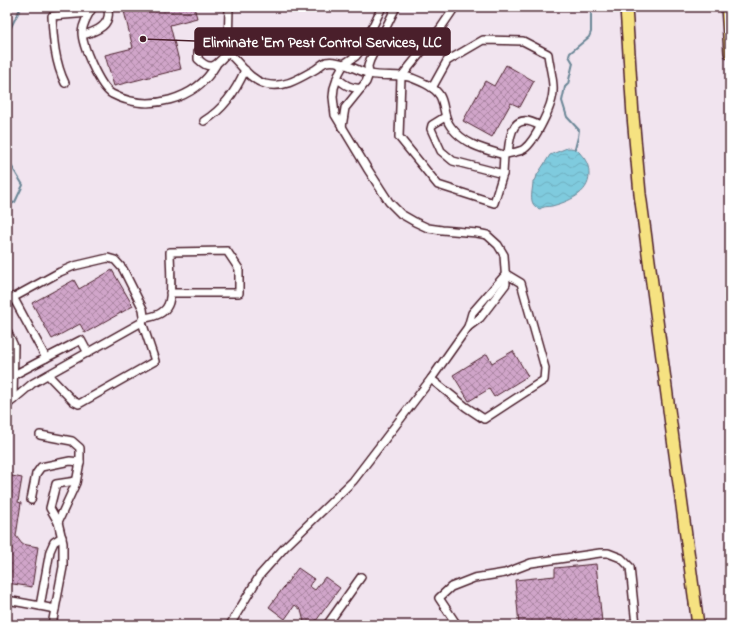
<svg xmlns="http://www.w3.org/2000/svg" width="737" height="632" font-family="'Indie Flower',sans-serif">
<defs>
<pattern id="water-waves" width="16" height="10" patternUnits="userSpaceOnUse"><rect width="16" height="10" fill="#7fcbde"/><path d="M0 5q4-4 8 0t8 0" fill="none" stroke="#6faebf"/></pattern>
<pattern id="building-cross-hatch" width="8" height="8" patternUnits="userSpaceOnUse"><rect width="8" height="8" fill="#d0a5c9"/><path d="M0 0l8 8M0 8l8-8" fill="none" stroke="#ab86a3"/></pattern>
</defs>
<rect width="100%" height="100%" fill="#f1e4ef"/>
<filter id="ink" filterUnits="userSpaceOnUse"><feTurbulence type="fractalNoise" baseFrequency=".025" numOctaves="2"/><feDisplacementMap in="SourceGraphic" scale="8" xChannelSelector="R" yChannelSelector="G"/><feConvolveMatrix kernelMatrix="1 2 1 2 8 2 1 2 1" color-interpolation-filters="sRGB"/></filter>
<g filter="url(#ink)">
<path fill="url(#water-waves)" stroke="#6a8696" d="M567,148C578,148 577,150 584,158C588,164 589,168 589,175C589,194 567,202 552,206C547,207 544,206 540,209C527,205 533,191 533,181L536,179L537,175L550,155Z"/>
<g fill="none" stroke-linecap="round" stroke-linejoin="round">
<g stroke="#6a8696" stroke-width="2">
<polyline points="7,35 21,7"/>
<polyline points="575,149 578,137 579,130 567,117 562,101 565,87 568,84 573,63 569,56 570,53 589,37 591,32 591,7"/>
<polyline points="7,159 23,185 15,202 7,206"/>
</g>
</g>
<g fill="url(#building-cross-hatch)" stroke="#4a1f2b">
<polygon points="123,7 194,7 197,18 170,25 181,69 114,86 105,55 133,48"/>
<polygon points="506,65 534,81 520,107 511,103 492,137 463,121 485,81 494,86"/>
<polygon points="112,270 133,306 85,333 80,324 52,339 32,303 74,280 79,289"/>
<polygon points="513,351 528,376 494,397 489,389 469,401 453,375 487,354 492,363"/>
<polygon points="7,475 22,478 18,502 21,503 16,536 22,544 38,547 32,587 7,583"/>
<polygon points="596,564 602,622 567,625 519,625 515,580 555,576 555,568"/>
<polygon points="298,568 314,579 309,586 315,590 325,577 340,588 313,625 309,625 304,622 301,610 295,605 285,619 269,607"/>
</g>
<g fill="none" stroke-linecap="round" stroke-linejoin="round">
<g stroke="#4a1f2b" stroke-width="10">
<g id="minor">
<path d="M93,7C89,13 83,24 82,32C82,46 100,87 112,94C148,113 196,100 216,65"/>
<path d="M229,7L228,52C217,64 212,73 198,59V52L200,46C233,38 238,76 265,84C284,89 300,78 316,69C319,67 323,63 326,62C340,59 357,71 370,74C383,77 400,74 412,78C422,82 435,87 440,96C445,105 443,117 451,127C465,145 483,149 504,155"/>
<polyline points="299,7 300,8"/>
<polyline points="382,7 363,47 356,56 344,64 339,73 334,88 333,97 335,115 367,168 389,202 401,214 415,222 428,228 442,230 477,233 487,235 498,245 504,255 506,284 480,318 468,327"/>
<polyline points="455,7 440,29 401,77 399,137 438,185 494,203 503,174"/>
<path d="M83,35C93,32 106,28 108,17C109,14 108,10 108,7"/>
<path d="M337,78C345,85 351,89 361,88"/>
<path d="M65,83C55,63 53,38 52,16L89,13"/>
<path d="M432,88L447,61L483,40L523,41L548,54C549,65 554,80 553,91C553,105 535,141 524,149C520,152 509,153 504,155L503,174L453,161L441,151L431,129L432,125L445,117"/>
<path d="M204,121C224,109 236,91 245,70"/>
<polyline points="342,127 345,108 366,82 369,74 368,66 370,60 396,7"/>
<path d="M508,153C510,132 514,111 540,126"/>
<polyline points="13,297 46,358 81,340 88,353"/>
<polyline points="7,301 60,272 74,266 108,258 115,260 123,269 143,309 144,316 142,322 33,383 7,405"/>
<path d="M144,318C153,317 164,314 168,305C173,296 170,263 170,252L227,251L239,269V293H170"/>
<polyline points="7,331 14,346 13,400"/>
<polyline points="14,375 46,358"/>
<polyline points="48,375 73,401 79,404 155,361 142,322"/>
<polyline points="431,379 466,407 484,419 544,380 545,368 521,283 506,274"/>
<polyline points="31,500 36,474 41,467 70,461 80,462 80,448 72,441 40,435"/>
<polyline points="58,522 50,508 56,484 76,481"/>
<polyline points="7,600 40,606"/>
<polyline points="55,609 40,606 50,551 54,542 62,537"/>
<polyline points="7,625 8,625"/>
<polyline points="52,625 63,567 63,543 58,522 76,483 80,462"/>
<polyline points="230,625 260,575 285,547 353,481 431,379 460,338 468,327 472,313 506,274"/>
<polyline points="327,625 361,577"/>
<polyline points="457,625 439,598 451,587 474,578 505,573 531,563 600,553 608,553 621,558 630,567 636,625"/>
<polyline points="626,625 636,623"/>
</g>
</g>
<g stroke="#4a1f2b" stroke-width="14">
<g id="highway">
<polyline points="626,7 633,116 640,194 698,625"/>
<polyline points="727,7 730,53"/>
</g>
</g>
<use href="#minor" stroke="#fff" stroke-width="7"/>
<use href="#highway" stroke="#f6e281" stroke-width="11"/>
</g>
</g>
<path fill="none" stroke="#4a1f2b" stroke-width="1.5" d="M143 39L195 41"/>
<circle fill="#4a1f2b" stroke="#fff" stroke-width="1.5" cx="143" cy="39" r="4"/>
<rect fill="#4a1f2b" stroke="#4a1f2b" stroke-width="1.5" x="195" y="28" width="255" height="27" rx="4"/>
<g font-size="15" text-anchor="middle" font-weight="bold" fill="#fff">
<text x="322" y="47">Eliminate 'Em Pest Control Services, LLC</text>
</g>
<rect width="737" height="632" fill="none" stroke="#fff" stroke-width="24"/>
<rect x="12" y="12" width="713" height="608" fill="none" stroke="#4a1f2b" stroke-width="1.5" filter="url(#ink)"/>
</svg>
